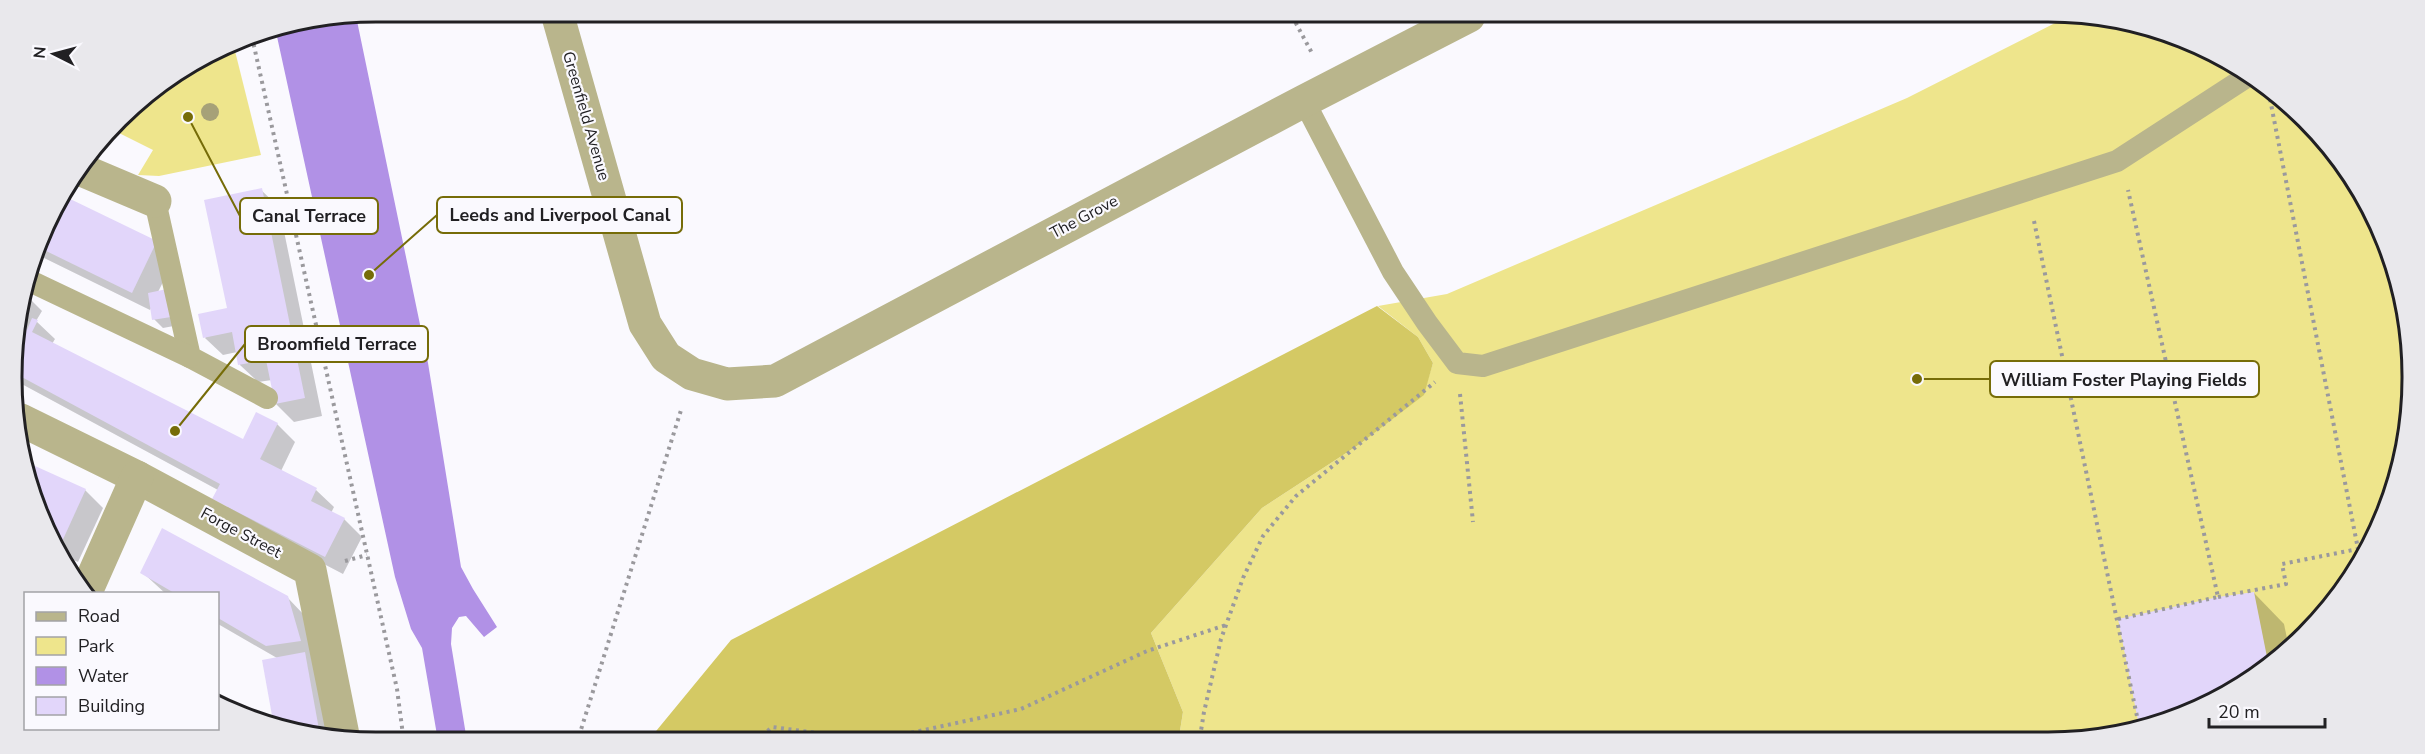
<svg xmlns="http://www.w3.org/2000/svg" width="2425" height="754" font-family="'Nunito Sans',sans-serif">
<rect width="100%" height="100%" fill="#faf9fe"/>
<g fill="#eee58c">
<polygon points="2063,19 2120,19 2251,74 2352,175 2406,306 2406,449 2364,559 2306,635 2210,704 2096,739 1179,737 1183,712 1151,633 1262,508 1360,444 1423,395 1433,363 1418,337 1378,306 1447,294 1907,98"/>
<polygon points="233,43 261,155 159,176 138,175 153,150 115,131 136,103"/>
</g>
<polygon fill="#d4c964" points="1377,306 1418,337 1433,363 1424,395 1360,444 1262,508 1151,633 1183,712 1179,737 652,736 731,640"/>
<polygon fill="#b191e6" points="356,16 428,363 461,567 473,589 497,627 484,637 466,616 459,617 452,628 451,644 466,735 437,735 422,648 411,629 395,577 276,32"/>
<g fill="#0003">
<polygon points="261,190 279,207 322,416 294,422 276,404 272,380 258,382 240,365 237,352 223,355 205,338 229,309"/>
<polygon points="63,198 156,242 174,260 158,292 179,325 163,328 154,319 152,306 150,310 38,255 50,215"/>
<polygon points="26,295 42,311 36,321 55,339 52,344 244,441 277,424 295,442 281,471 316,490 334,507 331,513 344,519 362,537 343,574 232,516 218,490 18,382 15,330"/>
<polygon points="24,463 85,490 103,508 78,562 62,555 24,471"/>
<polygon points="142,572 287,597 305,616 318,658 311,659 322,671 334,735 305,735 274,722 263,661 277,658 218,624 218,594 166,594"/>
<polygon points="2254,593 2284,624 2289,648 2210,704 2141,725"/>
</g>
<g fill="#e2d6fa">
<polygon points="262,188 305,398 275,404 266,360 238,365 232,332 203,338 198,314 227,308 204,200"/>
<polygon points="64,196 157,241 132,293 40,248 50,215"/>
<polygon points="167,289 171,317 152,320 148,293"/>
<polygon points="32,318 38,320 32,332 243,439 256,412 278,423 260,459 317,488 311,501 345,518 325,557 212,499 220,484 18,375 15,330 17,324 27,330"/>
<polygon points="24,461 86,489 60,546 58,544 24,471"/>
<polygon points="162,528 288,596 301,641 266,646 218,618 218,594 176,594 140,573"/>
<polygon points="2254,592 2268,662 2210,704 2139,726 2118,619 2218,597"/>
<polygon points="305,652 320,735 305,735 273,721 262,660"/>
</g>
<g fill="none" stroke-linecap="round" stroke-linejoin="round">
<g stroke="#9a999d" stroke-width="4" stroke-dasharray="3 4.5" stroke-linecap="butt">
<polyline points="1292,16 1313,55"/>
<polyline points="252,37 397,689 403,735"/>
<polyline points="2034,221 2139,726"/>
<polyline points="1460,394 1473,522"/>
<polyline points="345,561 367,555"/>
<polyline points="2218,597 2286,584 2282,564 2358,549 2270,99"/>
<polyline points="2118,619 2218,597 2128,190"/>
<polyline points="579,736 682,407"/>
<polyline points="762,736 772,727 839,736"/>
<polyline points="859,736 901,735 1021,709 1147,651 1226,625"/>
<polyline points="1200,737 1204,712 1221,639 1243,578 1263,536 1296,496 1435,382"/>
</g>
<g stroke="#b9b58c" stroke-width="22">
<polyline points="1304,101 1393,272 1427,323 1457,363 1483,366 2117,161 2251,74"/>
<polyline points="155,201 190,357 267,398"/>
<polyline points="30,281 190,357"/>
</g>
<g stroke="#b9b58c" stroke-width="33">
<polyline points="557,13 645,324 666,357 692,374 727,384 775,381 1304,101 1469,16"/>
<polyline points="84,171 155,201"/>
<polyline points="21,420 137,477 310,570 343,735"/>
<polyline points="86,592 137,477"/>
</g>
</g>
<circle fill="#a6a178" cx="210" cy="112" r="9"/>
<g text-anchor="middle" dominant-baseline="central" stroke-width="4.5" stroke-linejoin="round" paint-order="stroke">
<g font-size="16" fill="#212023" stroke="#faf9fe">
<text transform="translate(586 116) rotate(74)">Greenfield Avenue</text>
<text transform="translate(1084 217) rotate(-28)">The Grove</text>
<text transform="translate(241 533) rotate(28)">Forge Street</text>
</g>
</g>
<path d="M0 0H2425V754H0ZM376 22H2048A354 354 0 0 1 2402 376V378A354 354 0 0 1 2048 732H376A354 354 0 0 1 22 378V376A354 354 0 0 1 376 22Z" fill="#e9e8ec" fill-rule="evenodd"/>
<path fill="none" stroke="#212023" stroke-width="3" d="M376 22H2048A354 354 0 0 1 2402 376V378A354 354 0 0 1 2048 732H376A354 354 0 0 1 22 378V376A354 354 0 0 1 376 22Z"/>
<path fill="none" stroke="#766c08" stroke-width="2" d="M369 275L437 215M188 117L240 216M175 431L245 344M1917 379L1990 379"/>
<g fill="#766c08" stroke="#faf9fe" stroke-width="2">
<circle cx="369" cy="275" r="6"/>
<circle cx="188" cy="117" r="6"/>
<circle cx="175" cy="431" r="6"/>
<circle cx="1917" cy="379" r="6"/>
</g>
<g fill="#faf9fe" stroke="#766c08" stroke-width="2">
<rect x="437" y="197" width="245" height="36" rx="6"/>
<rect x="240" y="198" width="138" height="36" rx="6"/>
<rect x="245" y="326" width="183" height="36" rx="6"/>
<rect x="1990" y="361" width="269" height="36" rx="6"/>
</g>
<g font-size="18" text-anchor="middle" font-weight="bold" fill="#212023">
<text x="560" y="221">Leeds and Liverpool Canal</text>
<text x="309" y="222">Canal Terrace</text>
<text x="337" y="350">Broomfield Terrace</text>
<text x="2124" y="386">William Foster Playing Fields</text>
</g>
<rect x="24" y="592" width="195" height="138" fill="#faf9fe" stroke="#a3a2a6" stroke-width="1.5"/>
<rect x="36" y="612" width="30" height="9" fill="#b9b58c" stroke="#a3a2a6" stroke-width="1.5"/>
<text x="78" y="622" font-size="18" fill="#212023">Road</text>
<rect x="36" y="637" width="30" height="18" fill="#eee58c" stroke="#a3a2a6" stroke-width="1.5"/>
<text x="78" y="652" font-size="18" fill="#212023">Park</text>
<rect x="36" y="667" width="30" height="18" fill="#b191e6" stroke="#a3a2a6" stroke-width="1.5"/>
<text x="78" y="682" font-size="18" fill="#212023">Water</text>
<rect x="36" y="697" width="30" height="18" fill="#e2d6fa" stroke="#a3a2a6" stroke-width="1.5"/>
<text x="78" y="712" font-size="18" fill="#212023">Building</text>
<g transform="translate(54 54) rotate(276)" stroke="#faf9fe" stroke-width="4.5" paint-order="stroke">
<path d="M0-4.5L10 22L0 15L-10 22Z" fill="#212023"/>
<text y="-9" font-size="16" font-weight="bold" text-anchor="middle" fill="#212023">N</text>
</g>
<path d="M2209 718v9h116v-9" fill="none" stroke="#212023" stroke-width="3"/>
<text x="2218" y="718" font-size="18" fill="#212023" stroke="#faf9fe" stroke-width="4.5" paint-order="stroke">20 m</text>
</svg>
